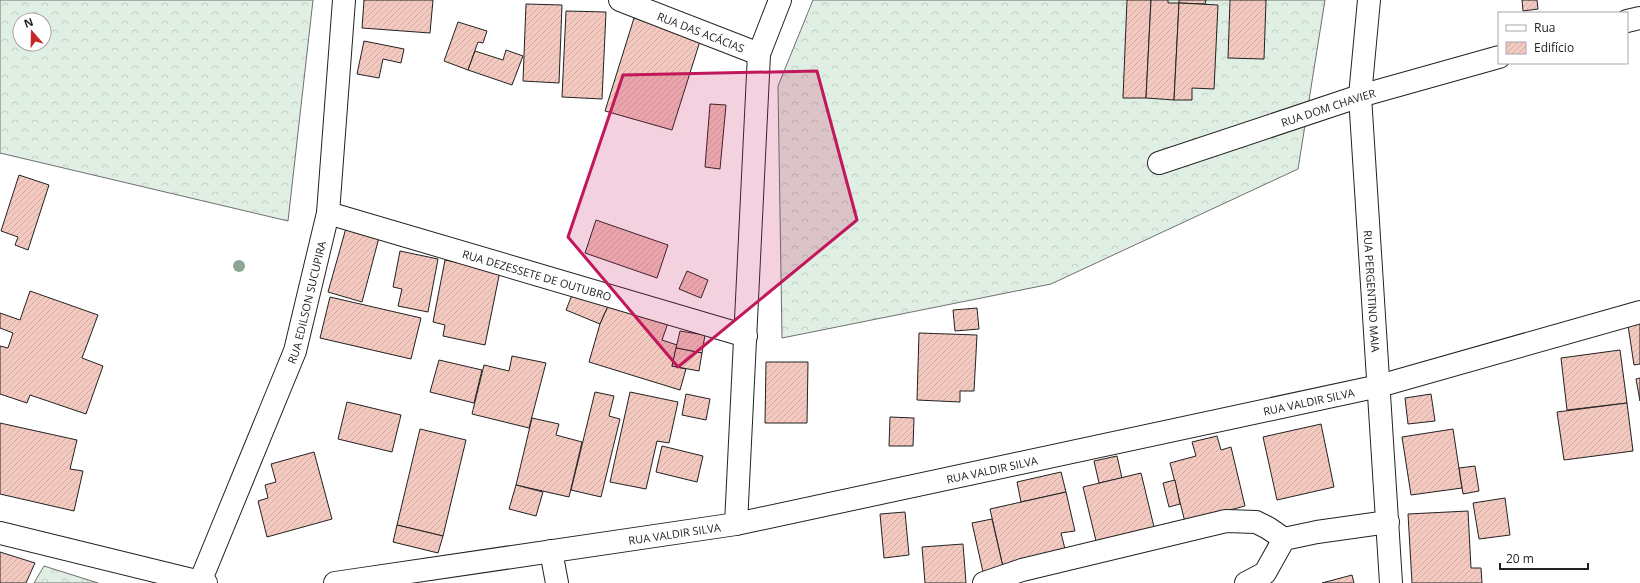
<svg xmlns="http://www.w3.org/2000/svg" width="1640" height="583" font-family="'Open Sans',sans-serif">
<defs>
<pattern id="forest-crowns" width="20" height="18" patternUnits="userSpaceOnUse"><rect width="20" height="18" fill="#e0efe3"/><path d="M2 6a3 3 0 1 1 6 0M12 15a3 3 0 1 1 6 0" fill="none" stroke="#c0cdc2"/></pattern>
<pattern id="building-hatch" width="6" height="6" patternUnits="userSpaceOnUse"><rect width="6" height="6" fill="#f3c9c0"/><path d="M-1 1l2-2M0 6l6-6M5 7l2-2" fill="none" stroke="#d0aca5"/></pattern>
</defs>
<rect width="100%" height="100%" fill="#fff"/>
<g fill="url(#forest-crowns)" stroke="#6f6f6f" fill-rule="evenodd">
<path d="M0,0H313L288,221L0,153ZM20,20H44V44H20Z"/>
<polygon points="813,0 1325,0 1298,169 1051,284 782,338 778,86"/>
<polygon points="44,566 98,583 34,583"/>
</g>
<g fill="url(#building-hatch)" stroke="#222">
<polygon points="364,0 433,0 430,33 362,28"/>
<polygon points="1127,0 1151,0 1146,98 1123,98"/>
<polygon points="1151,0 1168,0 1168,3 1179,3 1174,100 1146,98"/>
<polygon points="1179,0 1206,0 1205,4 1179,3"/>
<polygon points="1230,0 1266,0 1264,59 1228,58"/>
<polygon points="1522,0 1537,0 1538,9 1523,11"/>
<polygon points="1179,3 1218,5 1214,89 1192,88 1192,100 1174,100"/>
<polygon points="526,4 562,5 559,83 523,81"/>
<polygon points="566,11 606,12 602,99 562,97"/>
<polygon points="634,18 701,38 672,130 605,111"/>
<polygon points="458,22 487,31 483,43 478,42 468,70 444,61"/>
<polygon points="364,41 404,49 401,63 383,59 379,78 357,74"/>
<polygon points="506,50 523,56 512,85 468,70 475,51 503,60"/>
<polygon points="710,104 726,105 720,169 705,167"/>
<polygon points="19,175 49,185 28,250 15,245 18,237 1,231"/>
<polygon points="596,220 668,245 657,278 585,253"/>
<polygon points="348,221 381,230 362,302 328,292"/>
<polygon points="400,251 438,259 428,312 398,306 402,289 393,287"/>
<polygon points="445,260 500,271 485,345 443,336 445,325 433,322"/>
<polygon points="687,271 708,280 701,298 679,289"/>
<polygon points="574,290 609,304 600,324 566,310"/>
<polygon points="30,291 98,315 82,358 103,366 86,414 30,395 27,403 0,394 0,346 8,348 13,333 0,328 0,313 20,320"/>
<polygon points="330,297 421,318 411,359 320,338"/>
<polygon points="609,304 668,323 662,340 677,345 672,366 686,369 680,390 589,362 600,324"/>
<polygon points="977,308 979,329 955,331 953,310"/>
<polygon points="1640,317 1640,364 1634,365 1627,319"/>
<polygon points="680,331 705,335 702,353 676,348"/>
<polygon points="919,333 977,335 974,391 960,391 960,402 917,400"/>
<polygon points="676,348 702,353 699,371 672,366"/>
<polygon points="1620,350 1627,403 1567,410 1561,358"/>
<polygon points="512,356 546,363 529,428 472,414 484,365 509,371"/>
<polygon points="439,360 482,370 474,403 430,392"/>
<polygon points="766,362 808,362 807,423 765,423"/>
<polygon points="1640,378 1640,401 1636,379"/>
<polygon points="595,392 614,396 609,416 620,419 601,497 571,490"/>
<polygon points="630,392 678,402 669,443 657,441 646,489 610,482"/>
<polygon points="686,394 710,399 706,420 682,415"/>
<polygon points="1431,394 1435,421 1408,424 1405,398"/>
<polygon points="347,402 401,415 392,452 338,439"/>
<polygon points="1627,403 1633,451 1564,460 1557,412"/>
<polygon points="890,417 914,418 913,446 889,446"/>
<polygon points="532,418 559,424 556,435 582,442 569,497 516,485"/>
<polygon points="0,423 77,440 70,469 83,471 74,511 0,494"/>
<polygon points="1321,424 1334,487 1277,500 1263,437"/>
<polygon points="420,429 466,440 443,536 397,525"/>
<polygon points="1453,429 1462,488 1411,495 1402,437"/>
<polygon points="1217,436 1221,450 1231,447 1245,506 1185,522 1170,463 1196,456 1192,442"/>
<polygon points="662,446 703,456 697,482 656,472"/>
<polygon points="314,452 332,519 267,537 258,501 268,498 265,485 276,482 271,464"/>
<polygon points="1117,456 1122,478 1099,483 1094,461"/>
<polygon points="1475,466 1479,491 1463,494 1459,468"/>
<polygon points="1061,472 1066,492 1021,502 1017,482"/>
<polygon points="1141,473 1155,531 1097,545 1083,487"/>
<polygon points="1175,480 1180,504 1169,507 1163,483"/>
<polygon points="516,485 543,492 536,516 509,509"/>
<polygon points="1066,492 1075,531 1061,533 1066,553 1003,567 990,509"/>
<polygon points="1505,498 1510,535 1479,539 1473,503"/>
<polygon points="1468,511 1471,568 1481,568 1482,583 1412,583 1408,514"/>
<polygon points="905,512 909,555 884,558 880,514"/>
<polygon points="992,519 1003,567 983,572 972,523"/>
<polygon points="397,525 443,536 438,553 393,542"/>
<polygon points="963,544 966,583 925,583 922,547"/>
<polygon points="0,552 35,563 26,583 0,583"/>
<polygon points="1352,575 1354,583 1322,583"/>
</g>
<g fill="none" stroke-linecap="round" stroke-linejoin="round">
<g stroke="#222" stroke-width="24">
<g id="minor">
<path id="s1" d="M620,0L759,54"/>
<path id="s2" d="M1369,0L1360,96L1391,583"/>
<polyline points="1627,21 1640,18"/>
<path id="s3" d="M1159,163L1360,96L1499,57"/>
<path id="s4" d="M328,213L746,336"/>
<polyline points="736,524 759,54 780,0"/>
<polyline points="0,533 200,582"/>
<polyline points="551,551 557,583"/>
<path id="s5" d="M206,583L200,582L295,351L328,213L344,0"/>
<path id="s6" d="M335,583L736,524L1379,386L1640,312"/>
<polyline points="984,583 1022,570 1226,521 1256,522 1268,528 1284,539"/>
<polyline points="1246,583 1265,573 1284,539 1317,532 1388,522"/>
</g>
</g>
<use href="#minor" stroke="#fff" stroke-width="22"/>
</g>
<circle fill="#8da692" cx="239" cy="266" r="6"/>
<path fill="#c2185b" fill-opacity="0.2" stroke="#c2185b" stroke-width="3" stroke-linejoin="round" d="M817,71L857,220L678,367L568,237L623,75Z"/>
<g text-anchor="middle" dominant-baseline="central" stroke-width="3" stroke-linejoin="round" paint-order="stroke">
<g font-size="11" fill="#222" stroke="#fff">
<text stroke="none"><textPath href="#s1" startOffset="87">RUA DAS ACÁCIAS</textPath></text>
<text stroke="none"><textPath href="#s3" startOffset="178">RUA DOM CHAVIER</textPath></text>
<text stroke="none"><textPath href="#s4" startOffset="218">RUA DEZESSETE DE OUTUBRO</textPath></text>
<text stroke="none"><textPath href="#s2" startOffset="292">RUA PERGENTINO MAIA</textPath></text>
<text stroke="none"><textPath href="#s5" startOffset="306">RUA EDILSON SUCUPIRA</textPath></text>
<text stroke="none"><textPath href="#s6" startOffset="991">RUA VALDIR SILVA</textPath></text>
<text stroke="none"><textPath href="#s6" startOffset="667">RUA VALDIR SILVA</textPath></text>
<text stroke="none"><textPath href="#s6" startOffset="343">RUA VALDIR SILVA</textPath></text>
</g>
</g>
<rect x="1498" y="12" width="130" height="52" fill="#ffffff" stroke="#a7a7a7"/>
<rect x="1506" y="25" width="20" height="6" fill="#ffffff" stroke="#a7a7a7"/>
<text x="1534" y="32" font-size="12" fill="#222222">Rua</text>
<rect x="1506" y="42" width="20" height="12" fill="url(#building-hatch)" stroke="#a7a7a7"/>
<text x="1534" y="52" font-size="12" fill="#222222">Edifício</text>
<g transform="translate(32 32) rotate(340)"><circle r="19" fill="#ffffff" stroke="#a7a7a7"/>
<path d="M0-3L7 15L0 10L-7 15Z" fill="#c62828"/>
<text y="-6" font-size="11" font-weight="bold" text-anchor="middle" fill="#222222">N</text>
</g>
<path d="M1500 563v6h88v-6" fill="none" stroke="#222222" stroke-width="2"/>
<text x="1506" y="563" font-size="12" fill="#222222" stroke="#ffffff" stroke-width="3" paint-order="stroke">20 m</text>
</svg>
